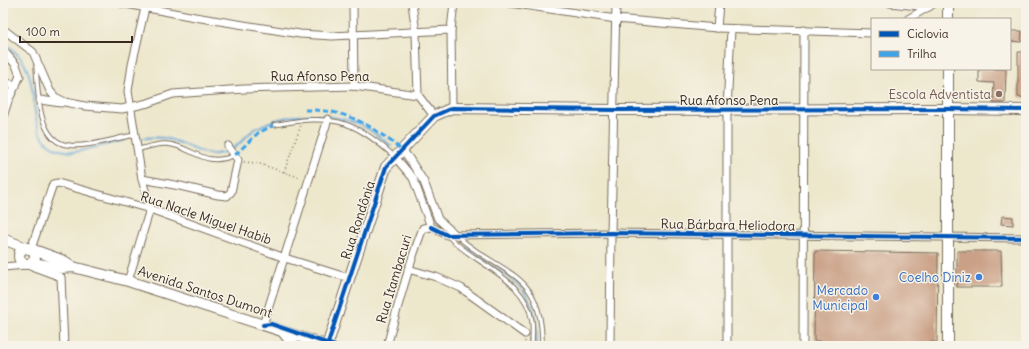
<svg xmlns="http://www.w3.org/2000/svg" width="1029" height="349" font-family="Delius,sans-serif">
<rect width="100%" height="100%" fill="#f7f3e8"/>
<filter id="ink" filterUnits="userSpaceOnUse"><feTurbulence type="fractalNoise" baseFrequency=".025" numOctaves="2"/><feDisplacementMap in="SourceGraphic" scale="8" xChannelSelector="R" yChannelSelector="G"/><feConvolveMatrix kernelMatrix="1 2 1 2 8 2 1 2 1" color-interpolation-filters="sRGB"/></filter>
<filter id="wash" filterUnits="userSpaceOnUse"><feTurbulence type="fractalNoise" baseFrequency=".012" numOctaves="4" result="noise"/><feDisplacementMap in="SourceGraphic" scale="16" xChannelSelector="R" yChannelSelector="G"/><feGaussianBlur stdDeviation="0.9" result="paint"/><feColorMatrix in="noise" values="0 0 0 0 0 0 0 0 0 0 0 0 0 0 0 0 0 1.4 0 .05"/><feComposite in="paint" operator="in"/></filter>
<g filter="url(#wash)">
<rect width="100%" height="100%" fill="#ede7cc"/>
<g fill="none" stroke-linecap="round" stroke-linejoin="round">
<g stroke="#61a5d6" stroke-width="2">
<path d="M3,42C13,49 22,57 27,69C41,100 23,151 75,152L125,140"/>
<path d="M142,138C148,138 157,137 163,138C187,141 204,162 228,151"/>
<path d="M232,149C241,144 247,134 255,129C286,111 326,112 359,124C370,128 382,139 391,146"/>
<path d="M467,248C511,281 538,283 537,346"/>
</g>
</g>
<g id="blocks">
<g fill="#caa086">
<polygon points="1010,31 1022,31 1021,42 1010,41"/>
<polygon points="1018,52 1026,52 1026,98 1018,97"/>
<polygon points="979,69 1006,69 1005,103 993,103 994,83 979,82"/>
<polygon points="1002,216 1013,217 1013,225 1001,224"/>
<polygon points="815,251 938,253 937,342 928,342 928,346 820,346 820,341 814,341"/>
<polygon points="957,251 1001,251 1002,287 957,287"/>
</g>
</g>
</g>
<g filter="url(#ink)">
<use href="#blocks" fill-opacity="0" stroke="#796c5b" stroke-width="1"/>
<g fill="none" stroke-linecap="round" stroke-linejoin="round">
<g stroke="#796c5b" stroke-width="5.5">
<g id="lane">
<path d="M36,66C38,89 37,142 68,145C87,148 115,138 135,135"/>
<path d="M274,125C331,114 351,118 394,156"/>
<path d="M137,150C147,147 157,143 167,144C193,146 203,169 235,155"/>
<path d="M448,236C475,265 526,278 532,321C533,329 532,338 532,346"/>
<path d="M457,236C503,277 543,270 542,346"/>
</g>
</g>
<g stroke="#796c5b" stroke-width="9">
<g id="street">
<polyline points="121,3 195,17 300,34 332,36 451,30"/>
<polyline points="353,3 354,86"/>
<polyline points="412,3 416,33 418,95"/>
<polyline points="510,3 616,19 717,28 872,33"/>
<polyline points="890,3 929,7"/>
<polyline points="908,19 935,3"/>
<polyline points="717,28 719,3"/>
<polyline points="3,29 33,52 50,91 55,97 65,102 85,106 122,109 148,103 173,94 244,89 354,86 418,95 434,116"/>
<polyline points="3,50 16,65 20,76 8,101 3,117"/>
<polyline points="3,81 16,86"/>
<polyline points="40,100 61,103"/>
<polyline points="452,108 451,30 454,3"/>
<polyline points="402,150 408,157 424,182 438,219 456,235"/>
<polyline points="395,157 413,178 431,227"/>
<polyline points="142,179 180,186 218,195 227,196 231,192 238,160 228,146"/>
<polyline points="431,227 447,235 611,233 1026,238"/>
<polyline points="31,249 53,184 58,183 150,209 285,258 349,278"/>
<polyline points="3,267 26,265"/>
<polyline points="34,267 61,277 64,346"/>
<polyline points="408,269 436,277 461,288 525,334"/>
<polyline points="128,281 150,209 142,179 128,91 132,65 145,8 149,3"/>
<polyline points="263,325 328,119"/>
<path d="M387,346C398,306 408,266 423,228L431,227"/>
<polyline points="610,346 611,233 616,3"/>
<polyline points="727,346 727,110 731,29"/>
<polyline points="803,346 804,30"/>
</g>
</g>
<g stroke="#796c5b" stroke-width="12">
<g id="secondary">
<polyline points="948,19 948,3"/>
<polyline points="948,69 948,346"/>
<polyline points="3,239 29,249"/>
<circle cx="27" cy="256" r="8"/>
<polyline points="31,249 64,261 73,267"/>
<polyline points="32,263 62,268 73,267 128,281 328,346"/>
<polyline points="283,332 294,346"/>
<polyline points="327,346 386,167 434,116 452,108 614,110 948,109 1026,110"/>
</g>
</g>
<g stroke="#796c5b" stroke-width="13">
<polyline id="primary" points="313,341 313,346"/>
</g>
<g stroke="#796c5b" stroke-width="1.5" stroke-dasharray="1 3" stroke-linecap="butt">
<polyline points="244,162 257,163 301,178"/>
<polyline points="284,172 301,125"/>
<polyline points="525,346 525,340"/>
</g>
<use href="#lane" stroke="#fff" stroke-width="3.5"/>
<use href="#street" stroke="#fff" stroke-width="7"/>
<use href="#secondary" stroke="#fff" stroke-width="10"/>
<use href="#primary" stroke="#fff" stroke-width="11"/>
<g stroke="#3fa3ea" stroke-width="3" stroke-dasharray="6 3" stroke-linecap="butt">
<path d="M305,110C346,109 371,125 402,150"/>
<polyline points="235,155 258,133 274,125"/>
</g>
<g stroke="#f7f3e8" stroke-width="6">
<g id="cycleway">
<polyline points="431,227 447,235 611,233 1026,238"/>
<polyline points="263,325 271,324 335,346"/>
<polyline points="327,346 386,167 434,116 452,108 614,110 948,109 1026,110"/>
</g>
</g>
<use href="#cycleway" stroke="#0057b8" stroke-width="4"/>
</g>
</g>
<circle fill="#8d6e63" stroke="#f7f3e8" stroke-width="1.5" cx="999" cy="94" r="4"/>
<g fill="#3f7fe0" stroke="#f7f3e8" stroke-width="1.5">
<circle cx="979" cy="277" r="4"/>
<circle cx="876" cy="297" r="4"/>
</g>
<g text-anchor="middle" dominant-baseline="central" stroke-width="3" stroke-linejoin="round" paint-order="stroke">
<g font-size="13" fill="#3b2a1e" stroke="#f7f3e8">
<text x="320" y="76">Rua Afonso Pena</text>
<text x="729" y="100">Rua Afonso Pena</text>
<text transform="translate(206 218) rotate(19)">Rua Nacle Miguel Habib</text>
<text transform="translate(358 220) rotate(-72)">Rua Rondônia</text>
<text transform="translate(728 225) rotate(1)">Rua Bárbara Heliodora</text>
<text transform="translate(394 279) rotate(-73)">Rua Itambacuri</text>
<text transform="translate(205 292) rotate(18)">Avenida Santos Dumont</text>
</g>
<g font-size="13" fill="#785e54" stroke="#f7f3e8" text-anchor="end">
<text x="991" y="94">Escola Adventista</text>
</g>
<g font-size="13" fill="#366cbe" stroke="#f7f3e8" text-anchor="end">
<text x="971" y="277">Coelho Diniz</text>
<text x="868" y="290">Mercado<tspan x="868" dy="15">Municipal</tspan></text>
</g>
</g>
<rect width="1029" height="349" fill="none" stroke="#f7f3e8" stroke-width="16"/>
<rect x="871" y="18" width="140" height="52" fill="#f7f3e8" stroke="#aca397"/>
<rect x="879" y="31" width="20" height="6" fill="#0057b8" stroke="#aca397"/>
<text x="907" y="38" font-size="12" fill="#3b2a1e">Ciclovia</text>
<rect x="879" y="51" width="20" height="6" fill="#3fa3ea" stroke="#aca397"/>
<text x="907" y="58" font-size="12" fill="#3b2a1e">Trilha</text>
<path d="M20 36v6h112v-6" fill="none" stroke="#3b2a1e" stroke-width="2"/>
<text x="26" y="36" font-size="12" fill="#3b2a1e" stroke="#f7f3e8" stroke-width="3" paint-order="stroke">100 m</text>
</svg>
